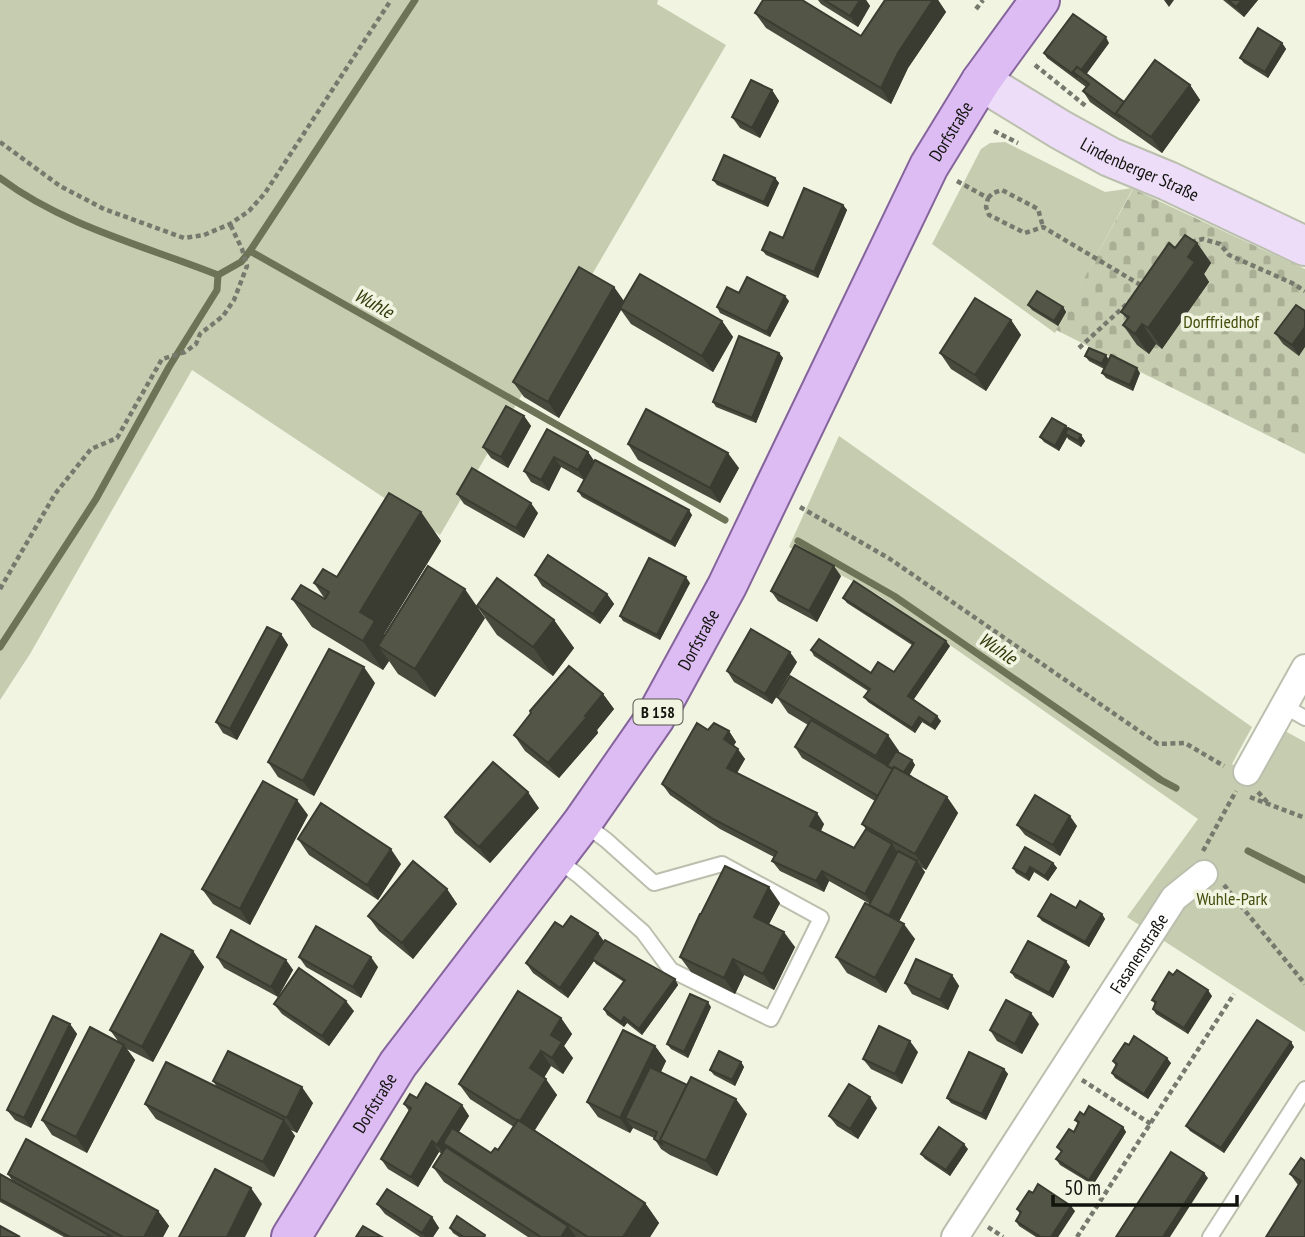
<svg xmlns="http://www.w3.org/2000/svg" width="1305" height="1237" font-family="'PT Sans Narrow',sans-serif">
<defs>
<pattern id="cemetery-stones" width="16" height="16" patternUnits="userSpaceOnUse" patternTransform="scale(1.75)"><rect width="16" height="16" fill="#c6ccaf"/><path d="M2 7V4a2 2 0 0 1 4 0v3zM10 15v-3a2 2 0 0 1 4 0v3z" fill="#a9ae95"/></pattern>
</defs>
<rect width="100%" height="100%" fill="#f0f4e1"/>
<g fill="#c6ccaf">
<polygon points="0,0 658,0 657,4 726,45 440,535 192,370 30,654 0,700"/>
<polygon points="1005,142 1105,192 1133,188 1055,333 932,244 981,149 990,143"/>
<polygon points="839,436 1252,727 1232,764 1258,778 1285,731 1305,742 1305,1032 1127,917 1198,819 880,596 789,547"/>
</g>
<polygon fill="url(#cemetery-stones)" points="1133,189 1305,269 1305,454 1056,330"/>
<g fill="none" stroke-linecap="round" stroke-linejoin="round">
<g stroke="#6d7356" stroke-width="7">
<path d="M0,178C64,226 145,246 218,275L241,262L250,251L725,520"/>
<polyline points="250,251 415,0"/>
<polyline points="798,541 894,596 1161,780 1176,788"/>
<polyline points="0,647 96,499 169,367 217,290 218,275"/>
<polyline points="1248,851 1305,880"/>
</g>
<g stroke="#bbbfae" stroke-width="18">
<g id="lane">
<polyline points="1284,706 1305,718"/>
<polyline points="556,859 578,875 643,932 671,970 771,1019 821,918 722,864 654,883 606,840 583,823"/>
<polyline points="1210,1237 1305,1089"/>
</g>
</g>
<g stroke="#bbbfae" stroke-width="30">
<g id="street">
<polyline points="1247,772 1305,668"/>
<path id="s1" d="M955,1237L1174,898L1204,874"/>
</g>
</g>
<g stroke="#bbbfae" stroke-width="42">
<g id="secondary">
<path id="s2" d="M981,81L1061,130L1110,157L1168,181L1305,246"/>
</g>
</g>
<g stroke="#85649c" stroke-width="42">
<g id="primary">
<path id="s3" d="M291,1237L398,1064L582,823L655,718L727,586L929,166L981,81L1040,0"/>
</g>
</g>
<g stroke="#76796d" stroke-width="4.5" stroke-dasharray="5 3.5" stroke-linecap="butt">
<polyline points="976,9 983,0"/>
<polyline points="1035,65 1087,107"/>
<polyline points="994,131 1018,143"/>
<polyline points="0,142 60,186 104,209 184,238 204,235 230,224 249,211 265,193 391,0"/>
<polyline points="957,181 988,198 986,207 989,215 1025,233 1043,227 1144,287"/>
<polyline points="988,198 993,193 1002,190 1038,209 1043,227"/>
<polyline points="1191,242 1203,239 1220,244 1229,255 1292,283 1305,291"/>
<polyline points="1079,348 1130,301"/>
<polyline points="800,507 890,559 1158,744 1185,743 1224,766"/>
<polyline points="0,589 55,494 91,449 117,438 162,359 185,352 196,344 200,334 223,316 234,300 247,266 242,249 230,224"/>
<polyline points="1258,792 1268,803"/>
<polyline points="1250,797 1305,818"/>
<polyline points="1203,851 1236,791"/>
<polyline points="1224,885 1305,984"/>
<polyline points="1082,1080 1151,1124"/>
<polyline points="988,1227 1003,1237"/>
<polyline points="1077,1237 1234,994"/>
</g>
<use href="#lane" stroke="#fff" stroke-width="14"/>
<use href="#street" stroke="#fff" stroke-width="26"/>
<use href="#secondary" stroke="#edddf8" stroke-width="38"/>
<use href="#primary" stroke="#dcbcf2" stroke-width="38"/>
</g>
<g fill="#474a3c">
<polygon points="818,0 866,0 870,6 858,27 821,4"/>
<polygon points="885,0 938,0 946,12 908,68 891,104 766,28 755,13 861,36"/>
<polygon points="1223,0 1258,0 1244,17"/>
<polygon points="1109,43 1086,74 1124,102 1190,85 1200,100 1162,153 1090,102 1083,91 1086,87 1047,58 1044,53"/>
<polygon points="1282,43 1286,49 1268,78 1244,63 1240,58"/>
<polygon points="772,90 779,101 760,138 740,128 732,117"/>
<polygon points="775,178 779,183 768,207 717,185 713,180"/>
<polygon points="843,205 847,210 818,278 766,255 762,250"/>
<polygon points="1197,243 1211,263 1204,274 1209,282 1162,349 1156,344 1149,354 1137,345 1123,325 1127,319 1121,312 1175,248"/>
<polygon points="614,287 624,301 722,321 733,337 713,372 631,324 621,310 559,418 524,397 513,382"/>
<polygon points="739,293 789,301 770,337 720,313 717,307"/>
<polygon points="1028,305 1063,307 1066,312 1058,326 1032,310"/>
<polygon points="1305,311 1299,356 1283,344 1275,333"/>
<polygon points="1011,320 1021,335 986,391 951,369 940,353"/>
<polygon points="779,353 783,358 756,423 716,407 713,402"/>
<polygon points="1106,355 1109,360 1140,373 1133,391 1106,378 1102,373 1104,369 1089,361 1085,356"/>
<polygon points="524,416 531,426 508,468 491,458 483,447"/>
<polygon points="1066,426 1068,428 1081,435 1085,441 1081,447 1068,439 1067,437 1059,451 1044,442 1040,437"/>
<polygon points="547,429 588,452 594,461 692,515 675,547 582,497 578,491 584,480 561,467 549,491 531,482 524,471"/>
<polygon points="628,444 739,468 720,503 638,460"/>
<polygon points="457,494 538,513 524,538 464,504"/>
<polygon points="421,512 441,541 384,634 385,635 485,618 435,697 398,674 389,661 383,670 312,627 292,599 325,599 314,583 337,577"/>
<polygon points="535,575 607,594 614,604 600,624 542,586"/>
<polygon points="841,576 817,622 778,601 771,591"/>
<polygon points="690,583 660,640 623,621 620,616"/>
<polygon points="843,598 950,646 913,700 941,721 935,730 922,722 915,733 868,702 864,697 868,691 814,656 811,650 871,673 894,672 912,645 847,603"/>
<polygon points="477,606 554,620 574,648 553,676 497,635"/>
<polygon points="281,634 288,645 237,740 223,733 216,722"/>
<polygon points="797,662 772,704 734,682 727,671"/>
<polygon points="375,683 314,796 278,777 268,762"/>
<polygon points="603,694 614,709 597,730 598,733 559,778 525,751 514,735 531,713"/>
<polygon points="777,697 899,751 898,752 912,760 915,765 909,775 947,797 958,813 926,870 921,867 925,872 899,921 915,939 886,993 847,973 836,957 870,904 829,881 824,892 780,871 772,861 774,857 720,829 670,795 662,784 708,730 729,731 736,742 733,746 745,759 737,773 824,824 821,831 854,848 866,829 862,824 875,801 802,758 795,747 808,725 788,713"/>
<polygon points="539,808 490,863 455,833 445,817"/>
<polygon points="308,815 250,925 213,904 202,889"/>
<polygon points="1017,825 1077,826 1060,856 1025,835"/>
<polygon points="298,839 401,864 378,900 309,855"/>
<polygon points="1053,863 1057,868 1048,881 1034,872 1029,881 1016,873 1013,868"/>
<polygon points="447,889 457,904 413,959 379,931 368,916"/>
<polygon points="780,903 769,924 795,947 774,990 744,975 735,994 691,972 680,957 701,914"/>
<polygon points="1076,908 1102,914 1105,919 1089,947 1042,921 1038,916"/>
<polygon points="563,927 604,942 675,979 678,985 642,1035 627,1023 624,1027 607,1015 604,1009 624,982 596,964 594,961 568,998 533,973 526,963"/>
<polygon points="193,951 204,967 153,1062 127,1049 135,1060 87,1153 52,1135 42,1120 118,1041 110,1030"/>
<polygon points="217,957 286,960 293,970 278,997 224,968"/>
<polygon points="299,957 378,967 361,998 306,967"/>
<polygon points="1066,961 1070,967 1053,998 1015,978 1011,972"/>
<polygon points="952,975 959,986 948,1010 912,994 905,983"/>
<polygon points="1212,996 1188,1034 1156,1014 1153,1009 1155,1004 1152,1000"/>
<polygon points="274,1004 354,1011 329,1046 282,1014"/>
<polygon points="711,1007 688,1058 671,1049 667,1044"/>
<polygon points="561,1018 572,1034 564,1046 573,1058 563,1074 551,1066 544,1078 557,1095 535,1130 645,1203 659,1223 650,1237 528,1237 444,1182 433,1167 442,1154 439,1152 418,1187 388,1169 381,1159 409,1111 404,1104 417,1098 462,1105 469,1116 459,1132 491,1153 498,1150 514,1127 470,1099 459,1084"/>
<polygon points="70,1024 77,1034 31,1128 15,1120 7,1110"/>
<polygon points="1039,1024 1022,1054 997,1041 990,1030"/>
<polygon points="1291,1042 1294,1047 1224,1153 1190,1131 1186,1126"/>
<polygon points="1129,1045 1171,1063 1148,1099 1115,1078 1112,1073 1116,1066 1113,1061"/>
<polygon points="655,1046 666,1061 661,1072 747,1114 717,1176 670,1155 661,1149 654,1138 633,1128 630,1133 598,1117 587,1102"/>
<polygon points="918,1052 902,1084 871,1069 863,1059"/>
<polygon points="741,1062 744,1067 735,1086 714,1075 710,1070"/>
<polygon points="1004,1069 1008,1074 986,1120 951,1103 947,1098"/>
<polygon points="213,1081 313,1103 297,1133 291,1130 295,1136 274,1177 156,1119 145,1104 217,1087"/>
<polygon points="877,1108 858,1139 837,1126 829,1116"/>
<polygon points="1084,1115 1123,1127 1126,1132 1093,1185 1060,1165 1056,1159 1061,1152 1057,1147 1074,1132 1078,1124 1075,1120"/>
<polygon points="968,1149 950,1176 925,1159 921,1154"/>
<polygon points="1301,1158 1305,1237 1298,1185 1290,1174"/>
<polygon points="0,1174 13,1182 8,1174 158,1211 169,1226 163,1237 64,1237 0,1202"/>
<polygon points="377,1204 432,1217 439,1228 433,1237 420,1237 385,1214"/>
<polygon points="1017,1209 1075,1211 1058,1237 1036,1237 1019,1226 1016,1221 1020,1214"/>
<polygon points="450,1228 487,1237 459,1237 453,1233"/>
</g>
<g fill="#3a3c31">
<polygon points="860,0 866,0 870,6 858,27 850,16"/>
<polygon points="933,0 938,0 946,12 908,68 891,104 881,88 898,53"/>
<polygon points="1164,0 1174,0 1169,7"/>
<polygon points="1242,0 1258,0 1244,17 1236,7"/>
<polygon points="1106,37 1109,43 1083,79 1078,76"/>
<polygon points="1282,43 1286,49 1268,78 1265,72"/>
<polygon points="1190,85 1200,100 1162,153 1151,137"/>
<polygon points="772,90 779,101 760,138 752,128"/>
<polygon points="775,178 779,183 768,207 764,202"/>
<polygon points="843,205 847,210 818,278 814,272"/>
<polygon points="1197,243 1211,263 1204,274 1209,282 1162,349 1148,328 1188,257"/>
<polygon points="614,287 625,303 559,418 548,402"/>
<polygon points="785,296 789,301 770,337 767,332"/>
<polygon points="1063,307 1066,312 1058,326 1054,321"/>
<polygon points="1011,320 1021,335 986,391 975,375"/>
<polygon points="722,321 733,337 713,372 702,356"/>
<polygon points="1142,324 1156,344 1149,354 1135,334"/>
<polygon points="1305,327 1305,347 1299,356 1292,345"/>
<polygon points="779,353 783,358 756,423 752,418"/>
<polygon points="1106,355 1109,361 1105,369 1102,364"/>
<polygon points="1137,368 1140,373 1133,391 1130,385"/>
<polygon points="524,416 531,426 508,468 501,457"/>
<polygon points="1066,426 1070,431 1065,434 1067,437 1059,451 1055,446"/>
<polygon points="1081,435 1085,441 1081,447 1078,441"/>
<polygon points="588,452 595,462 585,481 578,470"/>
<polygon points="728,453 739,468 720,503 710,488"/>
<polygon points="554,457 561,467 549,491 541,480"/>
<polygon points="531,503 538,513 524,538 516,528"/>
<polygon points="689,510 692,515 675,547 671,542"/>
<polygon points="421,512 441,541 384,634 395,650 378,646 389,661 383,670 363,641 360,612"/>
<polygon points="834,566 841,576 817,622 809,611"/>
<polygon points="686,577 690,583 660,640 657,635"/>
<polygon points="465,589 485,618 435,697 415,669"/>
<polygon points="607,594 614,604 600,624 593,614"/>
<polygon points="554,620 574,648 553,676 533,647"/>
<polygon points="281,634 288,645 237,740 230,729"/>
<polygon points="946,641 950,646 912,702 908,696"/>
<polygon points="790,652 797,662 772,704 765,694"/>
<polygon points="364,667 375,683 314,796 303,781"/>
<polygon points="603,694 614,709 597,730 598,733 559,778 548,763"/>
<polygon points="937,716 941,721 935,730 931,725"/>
<polygon points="919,717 922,722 915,733 912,728"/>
<polygon points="729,731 736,742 731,750 724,739"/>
<polygon points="888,735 899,751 887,772 876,756"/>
<polygon points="738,749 745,759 734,778 727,768"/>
<polygon points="912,760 915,765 908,778 904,772"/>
<polygon points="528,792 539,808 490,863 479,847"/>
<polygon points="947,797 958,813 926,870 915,854"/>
<polygon points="297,800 308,815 250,925 240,909"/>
<polygon points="817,813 824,824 818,836 810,826"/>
<polygon points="1070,816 1077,826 1060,856 1053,845"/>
<polygon points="892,844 899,855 872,905 865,894"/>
<polygon points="391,849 401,864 378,900 367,885"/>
<polygon points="917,861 925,872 895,929 888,919"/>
<polygon points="1053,863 1057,868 1048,881 1045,876"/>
<polygon points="1030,867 1034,872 1029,881 1026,875"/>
<polygon points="822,871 829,881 824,892 816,881"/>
<polygon points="769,887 780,903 765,932 754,917"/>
<polygon points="447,889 457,904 413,959 402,943"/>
<polygon points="1102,914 1105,919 1089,947 1085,942"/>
<polygon points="904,924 915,939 886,993 875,978"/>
<polygon points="784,932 795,947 774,990 763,974"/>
<polygon points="598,933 606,944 592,959 594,961 568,998 560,988"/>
<polygon points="193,951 204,967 153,1062 142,1047"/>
<polygon points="371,957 378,967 361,998 353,987"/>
<polygon points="733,959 744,975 735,994 724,978"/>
<polygon points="286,960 293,970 278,997 271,987"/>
<polygon points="1066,961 1070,967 1053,998 1049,993"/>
<polygon points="952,975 959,986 948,1010 940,1000"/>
<polygon points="675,979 678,985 642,1035 639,1029"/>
<polygon points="1208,990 1212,996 1188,1034 1184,1028"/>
<polygon points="346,1001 354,1011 329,1046 322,1036"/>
<polygon points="708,1002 711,1007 688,1058 684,1052"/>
<polygon points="1031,1013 1039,1024 1022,1054 1015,1044"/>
<polygon points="624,1017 627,1023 624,1027 621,1022"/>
<polygon points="561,1018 572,1034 564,1046 573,1058 563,1074 552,1058 551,1035"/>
<polygon points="70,1024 77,1034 31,1128 24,1118"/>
<polygon points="910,1041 918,1052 902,1084 895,1074"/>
<polygon points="1291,1042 1294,1047 1224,1153 1221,1148"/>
<polygon points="124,1045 135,1060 87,1153 76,1137"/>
<polygon points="655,1046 666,1061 635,1123 625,1118 633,1128 630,1133 620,1118"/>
<polygon points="541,1051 551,1066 540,1084 530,1068"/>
<polygon points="1167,1058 1171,1063 1148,1099 1144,1094"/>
<polygon points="741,1062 744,1067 735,1086 732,1080"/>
<polygon points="1004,1069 1008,1074 986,1120 982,1114"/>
<polygon points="546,1079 557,1095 530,1137 519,1122"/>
<polygon points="302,1087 313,1103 297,1133 287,1118"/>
<polygon points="870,1097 877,1108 858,1139 850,1129"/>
<polygon points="736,1099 747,1114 717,1176 706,1161"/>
<polygon points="462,1105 469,1116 449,1147 443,1143 448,1150 444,1155 437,1145"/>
<polygon points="284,1120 295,1136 274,1177 263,1162"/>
<polygon points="1123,1127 1126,1132 1093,1185 1089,1180"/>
<polygon points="432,1141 439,1152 418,1187 411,1177"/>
<polygon points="964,1144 968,1149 950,1176 946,1170"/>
<polygon points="1204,1173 1208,1178 1170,1237 1163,1237"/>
<polygon points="251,1188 262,1204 245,1237 227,1237"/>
<polygon points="645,1203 659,1223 650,1237 623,1237"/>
<polygon points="1071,1206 1075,1211 1058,1237 1051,1237"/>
<polygon points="158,1211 169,1226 163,1237 144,1237"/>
<polygon points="432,1217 439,1228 433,1237 425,1237 422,1233"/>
<polygon points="568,1226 576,1237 561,1237"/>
</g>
<g fill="#535646" stroke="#3a3c31" stroke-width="2">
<polygon points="763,0 802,0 861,36 885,0 933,0 898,53 881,88 755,13"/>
<polygon points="824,0 860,0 850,16"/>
<polygon points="1228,0 1242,0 1236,7"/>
<polygon points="1073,14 1106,37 1081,70 1077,67 1073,72 1077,77 1044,53"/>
<polygon points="1258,28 1282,43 1265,72 1240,58"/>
<polygon points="1155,60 1190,85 1151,137 1116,113"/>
<polygon points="1077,67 1124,102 1116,113 1120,118 1083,91 1089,84 1073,72"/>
<polygon points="751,80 772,90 752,128 732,117"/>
<polygon points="724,155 775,178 764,202 713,180"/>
<polygon points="804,188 843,205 814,272 762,250 770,232 783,238"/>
<polygon points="1185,235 1197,243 1188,257 1195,262 1148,328 1142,324 1135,334 1123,325 1129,317 1121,312 1169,243 1175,248"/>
<polygon points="579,267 614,287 548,402 513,382"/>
<polygon points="640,274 722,321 702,356 620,308"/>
<polygon points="747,277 785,296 767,332 717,307 727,287 739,293"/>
<polygon points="1037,291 1063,307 1054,321 1028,305"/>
<polygon points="975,298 1011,320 975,375 940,353"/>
<polygon points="1296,305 1305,311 1305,327 1292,345 1275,333"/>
<polygon points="739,336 779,353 752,418 713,402"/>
<polygon points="1089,348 1106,355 1102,364 1085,356"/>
<polygon points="1111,355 1137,368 1130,385 1102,373"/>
<polygon points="506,406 524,416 501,457 483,447"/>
<polygon points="646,409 728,453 710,488 628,444"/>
<polygon points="1052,418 1066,426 1055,446 1040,437"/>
<polygon points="1068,428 1081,435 1078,441 1065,434"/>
<polygon points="547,429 588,452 578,470 554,457 541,480 524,471"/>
<polygon points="595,460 689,510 671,542 578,491"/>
<polygon points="472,468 531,503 516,528 457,494"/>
<polygon points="389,493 421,512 360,612 375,621 363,641 292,599 301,585 325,599 329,592 314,583 323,569 337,577"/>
<polygon points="795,545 834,566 809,611 771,591"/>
<polygon points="548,555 607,594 593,614 535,575"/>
<polygon points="649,558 686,577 657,635 620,616"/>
<polygon points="428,566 465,589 415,669 378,646"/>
<polygon points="497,578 554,620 533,647 477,606"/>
<polygon points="854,581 946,641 908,696 937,716 931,725 919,717 912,728 864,697 870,689 811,650 819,639 871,673 878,662 894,672 914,643 843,598"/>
<polygon points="267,627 281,634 230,729 216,722"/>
<polygon points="751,629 790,652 765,694 727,671"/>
<polygon points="329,649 364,667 303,781 268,762"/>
<polygon points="569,666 603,694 585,716 587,717 548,763 514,735 531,713 530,711"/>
<polygon points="790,676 888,735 876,756 777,697"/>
<polygon points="811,720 893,769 878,796 795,747"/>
<polygon points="697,723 708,730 714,723 729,731 724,739 738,749 727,768 817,813 810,826 854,848 866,829 892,844 865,894 822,871 816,881 772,861 777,852 713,819 662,784"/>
<polygon points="896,751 912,760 904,772 912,777 894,767 893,769 887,766"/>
<polygon points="493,762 528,792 479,847 445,817"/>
<polygon points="894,767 947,797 915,854 862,824"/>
<polygon points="263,781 297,800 240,909 202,889"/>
<polygon points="1035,795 1070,816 1053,845 1017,825"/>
<polygon points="321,803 391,849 367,885 298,839"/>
<polygon points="1025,847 1053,863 1045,876 1030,867 1026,875 1013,868"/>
<polygon points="898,851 917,861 889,916 869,905"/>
<polygon points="413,861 447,889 402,943 368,916"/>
<polygon points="725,866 769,887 754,917 784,932 763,974 733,959 724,978 680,957 700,914 701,914"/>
<polygon points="1051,894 1076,908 1080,901 1102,914 1085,942 1038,916"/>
<polygon points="865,903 904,924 875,978 836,957"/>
<polygon points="571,916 598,933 560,988 526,963 555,922 563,927"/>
<polygon points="316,926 371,957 353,987 299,957"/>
<polygon points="231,930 286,960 271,987 217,957"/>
<polygon points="161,934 193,951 142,1047 110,1030"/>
<polygon points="605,940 675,979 639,1029 624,1017 621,1022 604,1009 625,980 592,959"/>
<polygon points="1028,941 1066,961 1049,993 1011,972"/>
<polygon points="916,959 952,975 940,1000 905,983"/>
<polygon points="299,968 346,1001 322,1036 274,1004"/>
<polygon points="1177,970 1208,990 1184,1028 1153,1009 1156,1002 1152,1000 1169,972 1173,975"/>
<polygon points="518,991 561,1018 551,1035 562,1042 552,1058 541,1051 530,1068 546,1079 520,1121 518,1120 518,1121 459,1084"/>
<polygon points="690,994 708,1002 684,1052 667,1044"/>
<polygon points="1006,1000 1031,1013 1015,1044 990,1030"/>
<polygon points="53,1016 70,1024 24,1118 7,1110"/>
<polygon points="1257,1020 1291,1042 1221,1148 1186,1126"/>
<polygon points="879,1026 910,1041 895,1074 863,1059"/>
<polygon points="90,1027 124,1045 76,1137 42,1120"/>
<polygon points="623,1030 655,1046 620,1118 587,1102"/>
<polygon points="1134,1036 1167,1058 1144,1094 1112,1073 1117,1064 1113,1061 1125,1043 1129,1045"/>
<polygon points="228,1051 302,1087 287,1118 213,1081"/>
<polygon points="719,1051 741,1062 732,1080 710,1070"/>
<polygon points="969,1052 1004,1069 982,1114 947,1098"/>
<polygon points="166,1062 284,1120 263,1162 145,1104"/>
<polygon points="650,1067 687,1085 660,1140 663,1145 654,1139 657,1132 625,1118"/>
<polygon points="691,1077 736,1099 706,1161 660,1140"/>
<polygon points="426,1083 462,1105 437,1145 432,1141 411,1177 381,1159 411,1108 404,1104 410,1094 417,1098"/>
<polygon points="849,1084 870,1097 850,1129 829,1116"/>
<polygon points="1089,1106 1123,1127 1089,1180 1056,1159 1062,1151 1057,1147 1069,1129 1074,1132 1079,1122 1075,1120 1080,1112 1084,1115"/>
<polygon points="518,1120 645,1203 623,1237 588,1237 443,1143 452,1128 491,1153 495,1148 498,1150"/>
<polygon points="939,1127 964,1144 946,1170 921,1154"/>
<polygon points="26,1139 158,1211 144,1237 123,1237 8,1174"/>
<polygon points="446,1147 568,1226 561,1237 541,1237 433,1167"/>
<polygon points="1171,1152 1204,1173 1163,1237 1116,1237"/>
<polygon points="1301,1158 1305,1161 1305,1237 1266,1237 1301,1181 1290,1174"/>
<polygon points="215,1169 251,1188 227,1237 179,1237"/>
<polygon points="0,1174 112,1237 70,1237 0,1199"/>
<polygon points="1038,1184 1071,1206 1051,1237 1041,1237 1016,1221 1021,1212 1017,1209 1029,1191 1033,1193"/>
<polygon points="387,1189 432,1217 422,1233 377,1204"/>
<polygon points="457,1216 485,1235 484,1237 464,1237 450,1228"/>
<polygon points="0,1226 20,1237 0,1237"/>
<polygon points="363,1226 382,1237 356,1237"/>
</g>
<g text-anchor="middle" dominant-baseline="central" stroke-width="7" stroke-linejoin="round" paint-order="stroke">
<rect fill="#f0f4e1" stroke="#54564d" stroke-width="2" x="633.5" y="699.5" width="49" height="25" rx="5"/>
<g font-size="16" font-weight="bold" fill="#11130d">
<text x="658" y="712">B 158</text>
</g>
<g font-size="18" fill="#11130d" stroke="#f0f4e1">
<text stroke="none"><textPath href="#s3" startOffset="1292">Dorfstraße</textPath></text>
<text stroke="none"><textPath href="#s2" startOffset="182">Lindenberger Straße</textPath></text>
<text stroke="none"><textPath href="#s3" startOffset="724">Dorfstraße</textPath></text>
<text stroke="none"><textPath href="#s1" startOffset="338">Fasanenstraße</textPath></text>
<text stroke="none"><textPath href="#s3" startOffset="158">Dorfstraße</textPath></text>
</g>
<g font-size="18" fill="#444d0c" stroke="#f0f4e1">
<text x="1221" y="321">Dorffriedhof</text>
<text x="1232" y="898">Wuhle-Park</text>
</g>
<g font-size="19" font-style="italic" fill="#323909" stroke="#f0f4e1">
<text transform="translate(374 303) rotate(29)">Wuhle</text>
<text transform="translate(998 648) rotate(34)">Wuhle</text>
</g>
</g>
<path d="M1053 1195v10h184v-10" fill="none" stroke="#11130d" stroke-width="3.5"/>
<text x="1064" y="1195" font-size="21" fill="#11130d" stroke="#f0f4e1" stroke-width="5" paint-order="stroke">50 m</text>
</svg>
